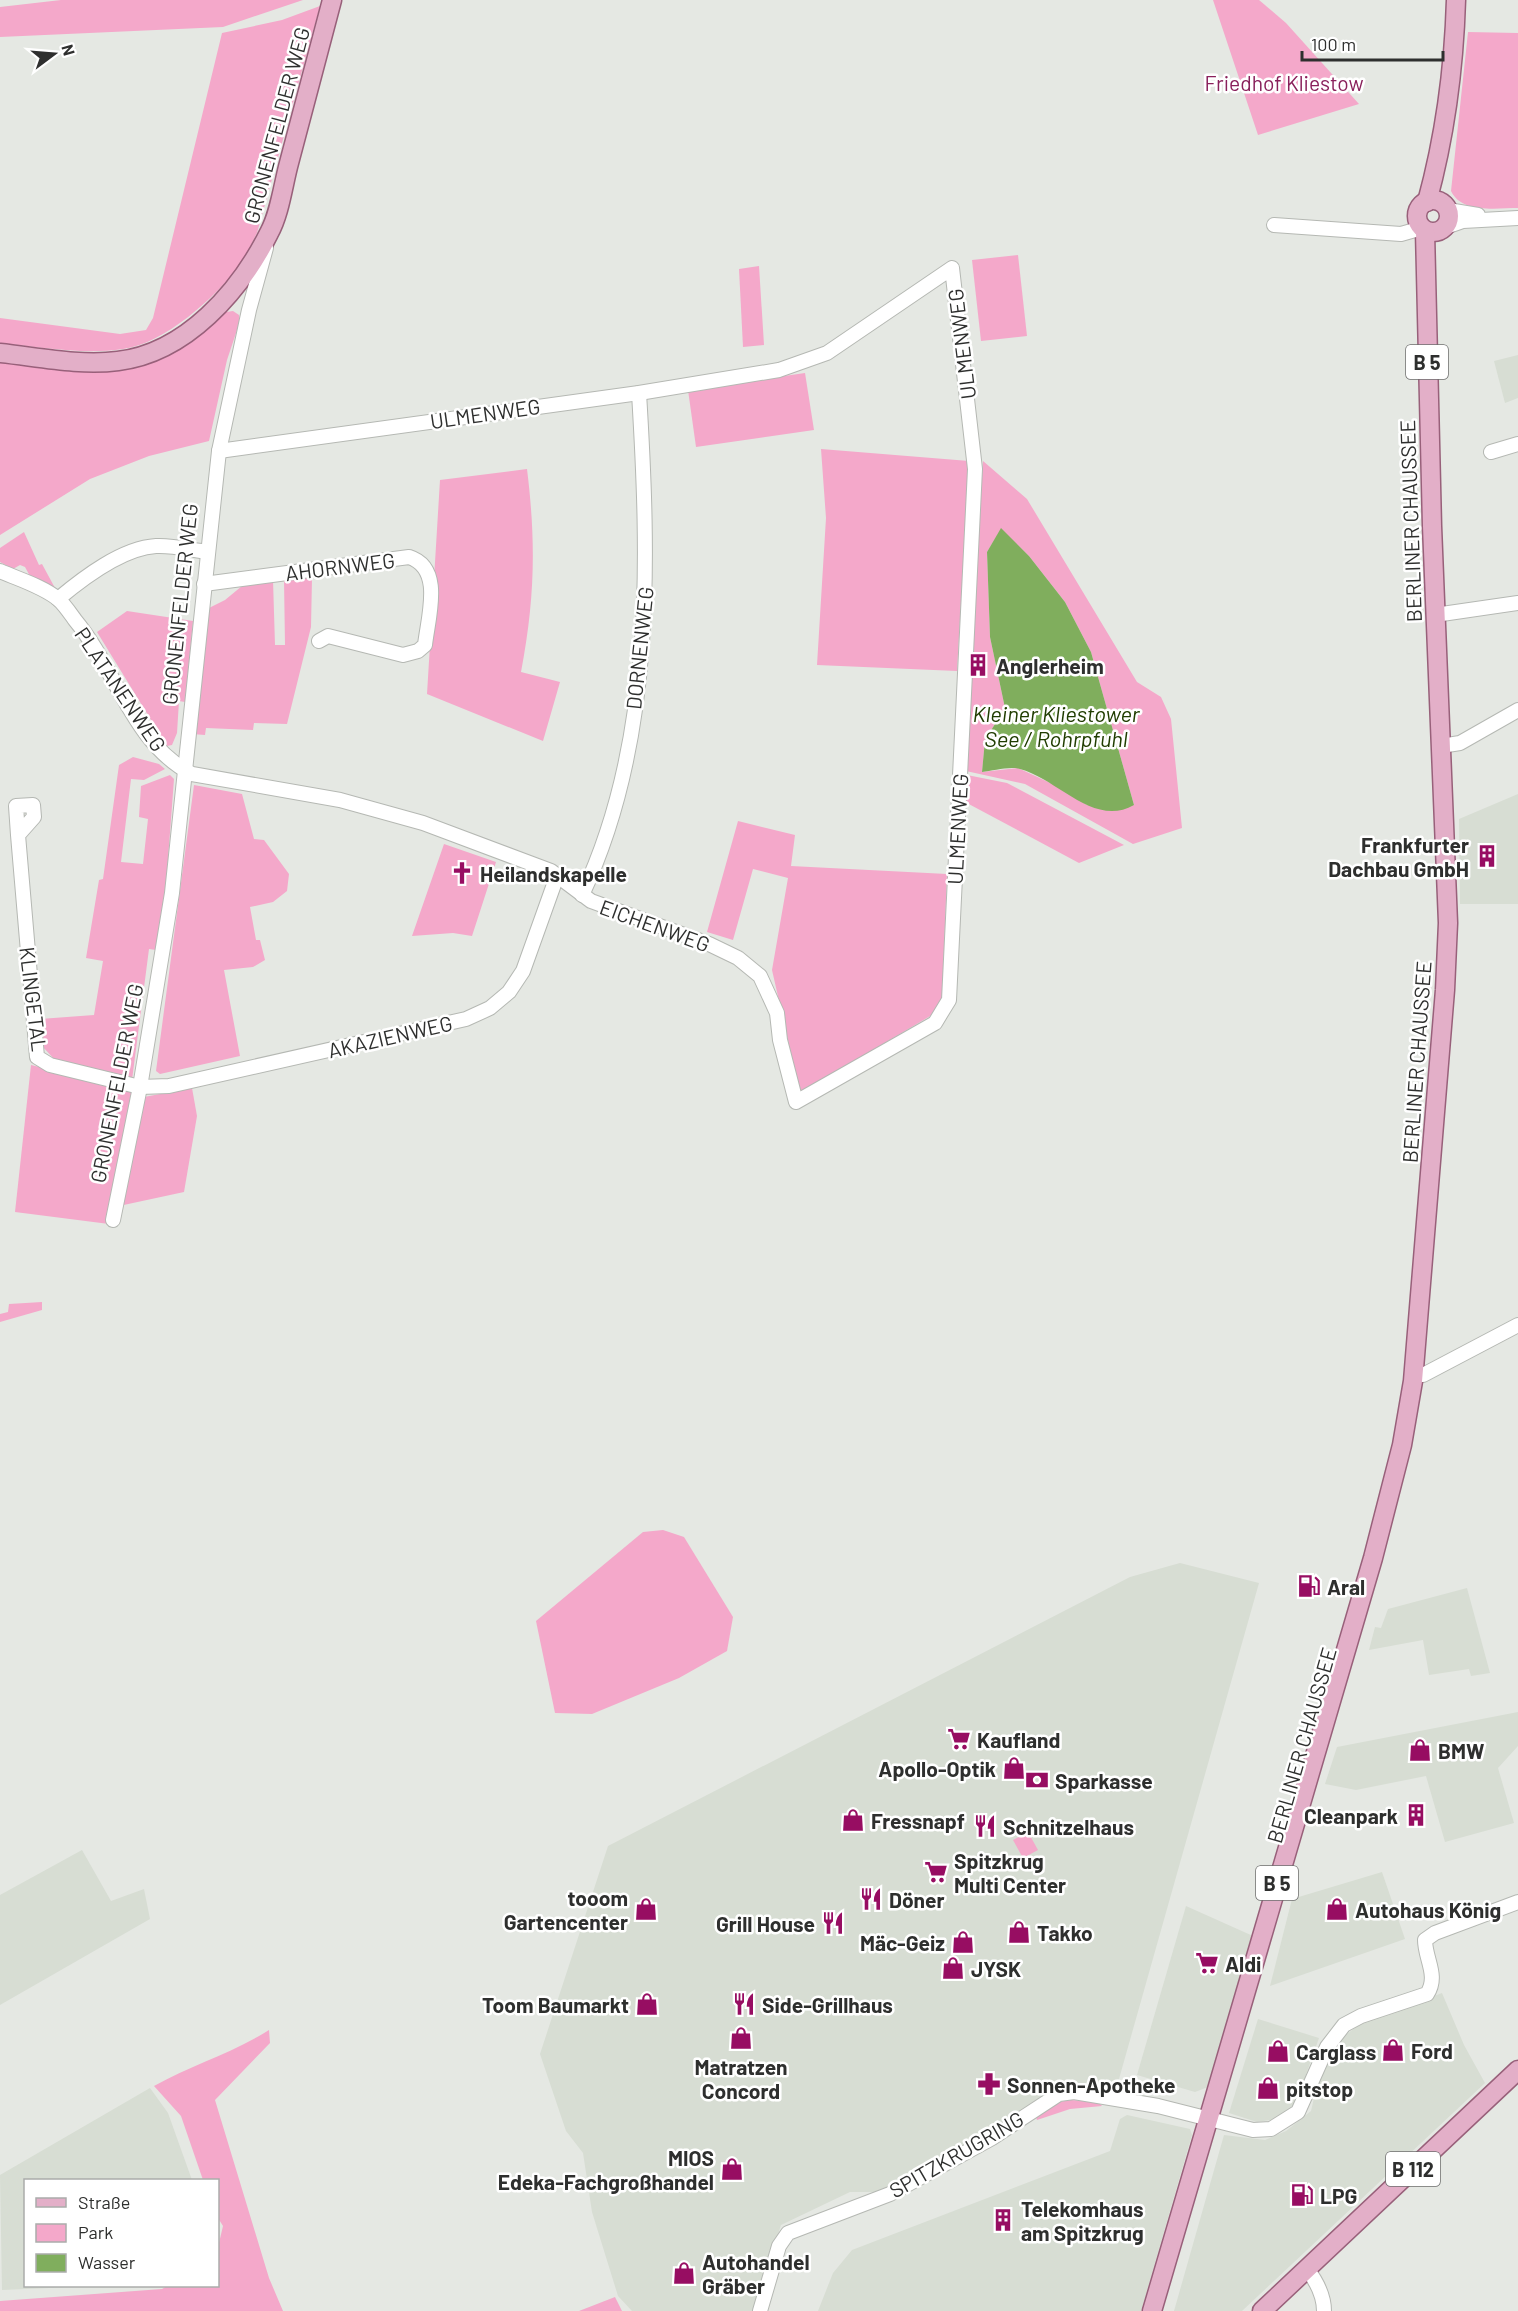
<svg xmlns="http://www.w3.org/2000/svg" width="1518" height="2311" font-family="Barlow,sans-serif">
<rect width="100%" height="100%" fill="#e5e8e3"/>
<g fill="#d7ddd3">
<polygon points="1518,355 1518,398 1505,403 1494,361"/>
<polygon points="1518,794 1518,904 1460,904 1459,819"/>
<polygon points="1180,1563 1259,1583 1119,2079 1109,2090 1062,2085 976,2140 880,2192 850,2192 781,2225 754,2311 632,2311 618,2296 592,2212 583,2153 566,2131 540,2054 608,1846 1130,1577"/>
<polygon points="1467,1588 1490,1673 1471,1676 1469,1669 1429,1675 1423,1640 1369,1650 1375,1627 1381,1628 1388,1609"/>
<polygon points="1518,1712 1518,1746 1498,1768 1514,1823 1445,1842 1426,1776 1356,1790 1325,1784 1337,1747"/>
<polygon points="82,1850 111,1901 144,1889 150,1919 0,2005 0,1895"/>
<polygon points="1382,1872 1405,1939 1270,1986 1292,1899"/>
<polygon points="1186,1906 1253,1936 1208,2087 1195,2092 1137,2075"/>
<polygon points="1442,1993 1464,2045 1485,2083 1242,2311 1174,2311 1224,2135 1265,2140 1286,2131 1311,2111 1320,2072 1332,2049 1343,2037 1360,2024"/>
<polygon points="1258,2019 1319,2038 1298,2097 1288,2112 1276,2119 1257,2122 1229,2113"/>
<polygon points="150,2088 168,2113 192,2180 26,2180 26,2286 96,2286 2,2290 0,2175"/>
<polygon points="1127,2115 1190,2129 1192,2135 1141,2311 818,2311 833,2273 852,2250 1110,2151 1120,2119"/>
</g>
<g fill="#f4a8ca" fill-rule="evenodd">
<polygon points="61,0 303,0 223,27 0,37 0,7"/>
<polygon points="1213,0 1259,0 1286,23 1359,104 1258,135"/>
<path d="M320,6L257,233C252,243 247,255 240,265C216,297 164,344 123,349C83,355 40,347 0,343V318L120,334L146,330L153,318L222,33L282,20Z"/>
<path d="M1468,32L1518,33V208C1497,208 1462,214 1451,191Z"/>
<polygon points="1018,255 1027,336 981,341 972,260"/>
<polygon points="759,266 764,345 743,347 739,269"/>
<path d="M233,311L239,315L240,321L227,360L209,441L149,456L90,479L0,535V360C68,367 125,383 187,345C202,336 212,322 226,312Z"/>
<polygon points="805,373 814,430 696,447 688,390"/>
<polygon points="821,449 969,461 957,671 817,665 826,518"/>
<path d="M983,461L1027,499L1137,682L1161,697L1171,719L1182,828L1133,844L1025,784L966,771ZM1001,529L1029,556L1065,602L1091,652L1134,805H1087L1057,786L1018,768L982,772L985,740L1005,708L990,637L987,552Z"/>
<path d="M527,469C536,542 535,599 521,672L560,682L543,741L427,694L440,480Z"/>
<polygon points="24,532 39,565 42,564 55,588 53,590 31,578 25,567 20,565 13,569 0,562 0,548"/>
<polygon points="312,578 311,627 287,724 254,723 253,730 206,728 205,735 192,734 209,608 225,600 242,586 273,580 275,645 285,645 284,580"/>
<polygon points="127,611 193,621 185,702 179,701 177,733 172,745 167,746 97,632"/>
<polygon points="133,757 159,764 165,769 144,780 131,779 121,862 143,864 148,819 139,817 141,786 170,775 174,779 166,886 156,950 149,949 132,1080 58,1063 41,1045 40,1019 94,1015 103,961 86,958 99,880 103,879 119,765"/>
<polygon points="967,775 1007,783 1124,845 1079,863 965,802"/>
<polygon points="194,785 242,794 254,839 264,840 289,874 287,891 273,902 250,907 256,940 260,940 265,960 253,967 224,970 240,1056 160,1074 156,1071"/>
<polygon points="738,821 795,835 791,866 947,874 942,1000 937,1012 800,1093 772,970 788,878 753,869 733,940 707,932"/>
<polygon points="444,844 496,862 472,936 453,933 412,936"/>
<polygon points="31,1065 133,1090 109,1224 15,1212"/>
<polygon points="192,1088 197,1116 184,1192 119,1206 144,1097"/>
<polygon points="42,1302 42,1310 0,1322 0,1314 8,1312 9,1304"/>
<polygon points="663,1530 684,1537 733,1617 727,1651 679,1678 592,1714 555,1713 536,1621 643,1532"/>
<polygon points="1028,1832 1038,1850 1023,1858 1013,1840"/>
<path d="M269,2030L270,2043L215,2100L269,2278L283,2311H0V2301L162,2289L167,2286H218V2247L223,2226L218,2218V2180H203L181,2116L154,2086C191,2065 233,2053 269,2030Z"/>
<path d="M1071,2100L1098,2102L1102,2106L1070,2109L1037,2120L1036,2117C1048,2108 1056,2101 1071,2100Z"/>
<polygon points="615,2297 622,2311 579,2311"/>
</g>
<path fill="#80ae5d" d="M1001,528L1029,556L1065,602L1091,652L1134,805C1094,828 1058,779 1020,769C1009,766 993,771 982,772L985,740L1005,708L990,637L987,552Z"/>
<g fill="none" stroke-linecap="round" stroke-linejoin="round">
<g stroke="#b5b8b3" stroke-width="16">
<g id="minor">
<polyline points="1448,210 1478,215"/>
<polyline points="1274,225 1401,234 1422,228"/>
<polyline points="1446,227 1463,221 1518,218"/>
<polyline points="1491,452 1518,444"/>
<path d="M0,571C18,579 42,586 58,599C64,604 70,613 75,620C116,669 133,744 192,774L340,800L423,823L551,871L591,901L709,944L738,958L760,976L777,1013L780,1040L796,1102L935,1023L949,1000L975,469L952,268L827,353L779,370L639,393L219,451"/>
<path d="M204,584L409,557C444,568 428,617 425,645L418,651L403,655L328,636L319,641"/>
<path d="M58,599C83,578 122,548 156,546C173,545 191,550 208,552"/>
<polyline points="1435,615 1518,603"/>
<polyline points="1441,746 1460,743 1518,710"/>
<polyline points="18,835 16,806 33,805 34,817 18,835 37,1057 50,1065 140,1087 169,1086 466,1019 490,1008 509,992 523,971 557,876"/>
<path d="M582,895C655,741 649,558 639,393"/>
<polyline points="113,1220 140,1087 172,893 219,451 249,310 266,248"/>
<polyline points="1414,1375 1423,1375 1518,1325"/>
<path d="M1307,2269C1317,2282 1324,2295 1324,2311"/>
<path d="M760,2311L779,2246L788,2233L890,2194L992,2138L1059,2094L1074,2092L1158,2106L1253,2130L1271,2129L1298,2112L1327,2047L1344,2025L1361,2016L1427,1994C1439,1976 1425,1959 1425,1940L1435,1933L1518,1902"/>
</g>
</g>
<g stroke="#98607a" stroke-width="21">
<g id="major">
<circle cx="1433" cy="216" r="16"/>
<path d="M1427,202C1445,136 1454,68 1456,0"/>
<path d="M0,353C38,357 80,366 118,361C186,353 240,291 269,233C280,213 283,185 289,163C303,109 318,54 332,0"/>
<polyline points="1152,2311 1373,1558 1402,1445 1413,1381 1445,990 1448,923 1432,526 1425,231"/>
<polyline points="1262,2311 1518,2070"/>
</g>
</g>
<use href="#minor" stroke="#fff" stroke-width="14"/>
<use href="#major" stroke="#e3afc8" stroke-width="18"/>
</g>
<defs>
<g id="building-bare" transform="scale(1.8)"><path d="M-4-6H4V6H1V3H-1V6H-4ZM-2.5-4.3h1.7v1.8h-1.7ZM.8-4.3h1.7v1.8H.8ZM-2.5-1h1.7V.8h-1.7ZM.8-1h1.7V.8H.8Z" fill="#970d62" stroke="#fff" stroke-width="2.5" paint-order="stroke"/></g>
<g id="church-bare" transform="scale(1.8)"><path d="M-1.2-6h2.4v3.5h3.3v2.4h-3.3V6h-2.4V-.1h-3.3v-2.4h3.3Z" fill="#970d62" stroke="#fff" stroke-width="2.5" paint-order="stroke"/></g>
<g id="fuel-bare" transform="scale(1.8)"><path d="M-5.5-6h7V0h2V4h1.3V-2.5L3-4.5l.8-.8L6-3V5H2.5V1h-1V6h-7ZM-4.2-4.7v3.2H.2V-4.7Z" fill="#970d62" stroke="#fff" stroke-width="2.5" paint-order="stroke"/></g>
<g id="supermarket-bare" transform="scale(1.8)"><path d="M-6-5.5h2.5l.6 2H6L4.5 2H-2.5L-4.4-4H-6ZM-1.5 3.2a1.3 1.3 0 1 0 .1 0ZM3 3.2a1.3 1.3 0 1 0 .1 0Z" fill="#970d62" stroke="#fff" stroke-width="2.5" paint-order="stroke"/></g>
<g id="shop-bare" transform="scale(1.8)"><path d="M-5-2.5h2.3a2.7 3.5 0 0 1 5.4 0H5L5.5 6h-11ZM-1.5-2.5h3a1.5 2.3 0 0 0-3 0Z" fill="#970d62" stroke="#fff" stroke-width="2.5" paint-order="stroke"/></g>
<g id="bank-bare" transform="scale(1.8)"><path d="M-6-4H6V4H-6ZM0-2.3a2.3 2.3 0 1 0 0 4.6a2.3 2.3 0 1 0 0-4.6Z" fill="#970d62" stroke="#fff" stroke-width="2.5" paint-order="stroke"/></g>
<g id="restaurant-bare" transform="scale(1.8)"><path d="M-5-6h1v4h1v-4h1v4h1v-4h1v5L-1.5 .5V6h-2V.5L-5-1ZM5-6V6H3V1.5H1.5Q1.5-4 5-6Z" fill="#970d62" stroke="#fff" stroke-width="2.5" paint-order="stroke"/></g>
<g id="pharmacy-bare" transform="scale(1.8)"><path d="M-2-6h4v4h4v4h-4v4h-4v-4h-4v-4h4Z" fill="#970d62" stroke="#fff" stroke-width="2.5" paint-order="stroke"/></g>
</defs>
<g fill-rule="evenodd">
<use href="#building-bare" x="978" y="665"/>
<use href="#building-bare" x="1487" y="856"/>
<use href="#church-bare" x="462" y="873"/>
<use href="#fuel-bare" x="1309" y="1586"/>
<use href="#supermarket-bare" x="959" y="1739"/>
<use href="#shop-bare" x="1420" y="1750"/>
<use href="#shop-bare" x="1014" y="1768"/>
<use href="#bank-bare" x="1037" y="1780"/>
<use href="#building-bare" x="1416" y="1815"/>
<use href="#shop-bare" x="853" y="1820"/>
<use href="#restaurant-bare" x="985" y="1826"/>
<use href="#supermarket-bare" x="936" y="1872"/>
<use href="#restaurant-bare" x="871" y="1899"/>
<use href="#shop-bare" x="646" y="1909"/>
<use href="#shop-bare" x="1337" y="1909"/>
<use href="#restaurant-bare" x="833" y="1923"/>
<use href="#shop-bare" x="1019" y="1932"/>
<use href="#shop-bare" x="963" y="1942"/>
<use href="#supermarket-bare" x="1207" y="1963"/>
<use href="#shop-bare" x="953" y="1968"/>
<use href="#shop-bare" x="647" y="2004"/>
<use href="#restaurant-bare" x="744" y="2004"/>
<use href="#shop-bare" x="741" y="2038"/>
<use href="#shop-bare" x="1393" y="2050"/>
<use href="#shop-bare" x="1278" y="2051"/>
<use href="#pharmacy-bare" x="989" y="2084"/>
<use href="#shop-bare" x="1268" y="2088"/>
<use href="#shop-bare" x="732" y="2169"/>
<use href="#fuel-bare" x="1302" y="2195"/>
<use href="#building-bare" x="1003" y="2220"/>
<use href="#shop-bare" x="684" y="2273"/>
</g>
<g text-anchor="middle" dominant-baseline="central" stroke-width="5" stroke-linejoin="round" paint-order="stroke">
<g fill="#fff" stroke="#6d6d6d" stroke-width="1.5">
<rect x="1406" y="345" width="42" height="34" rx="4.5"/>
<rect x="1256" y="1866" width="42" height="34" rx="4.5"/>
<rect x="1386" y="2152" width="54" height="34" rx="4.5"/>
</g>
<g font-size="20" font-weight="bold" fill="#2e2f2e">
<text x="1427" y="362">B 5</text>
<text x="1277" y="1883">B 5</text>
<text x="1413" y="2169">B 112</text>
</g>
<g font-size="21" fill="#89205b" stroke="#fff">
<text x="1284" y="82">Friedhof Kliestow</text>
</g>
<g font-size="21" fill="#2e2f2e" stroke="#fff">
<text transform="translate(276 125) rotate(-75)">GRONENFELDER WEG</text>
<text transform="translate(961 344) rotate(-97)">ULMENWEG</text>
<text transform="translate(485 413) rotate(-8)">ULMENWEG</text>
<text transform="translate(1410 521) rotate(-92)">BERLINER CHAUSSEE</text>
<text transform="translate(340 566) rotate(-7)">AHORNWEG</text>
<text transform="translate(179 604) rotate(-84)">GRONENFELDER WEG</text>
<text transform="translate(639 648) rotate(-84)">DORNENWEG</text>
<text transform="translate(121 689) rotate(56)">PLATANENWEG</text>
<text transform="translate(957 829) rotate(-87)">ULMENWEG</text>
<text transform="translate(655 925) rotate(20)">EICHENWEG</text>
<text transform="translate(34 999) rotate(83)">KLINGETAL</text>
<text transform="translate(390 1036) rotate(-13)">AKAZIENWEG</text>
<text transform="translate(1416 1062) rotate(-86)">BERLINER CHAUSSEE</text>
<text transform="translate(116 1083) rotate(-79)">GRONENFELDER WEG</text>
<text transform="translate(1301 1745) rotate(-74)">BERLINER CHAUSSEE</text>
<text transform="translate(956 2154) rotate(-30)">SPITZKRUGRING</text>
</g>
<g font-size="21" font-weight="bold" fill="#2e2f2e" stroke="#fff" text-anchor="start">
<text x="996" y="665">Anglerheim</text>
<text x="1469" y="844" text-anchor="end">Frankfurter<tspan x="1469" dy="24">Dachbau GmbH</tspan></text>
<text x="480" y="873">Heilandskapelle</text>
<text x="1327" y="1586">Aral</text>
<text x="977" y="1739">Kaufland</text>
<text x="1438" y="1750">BMW</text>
<text x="996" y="1768" text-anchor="end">Apollo-Optik</text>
<text x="1055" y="1780">Sparkasse</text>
<text x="1398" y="1815" text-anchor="end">Cleanpark</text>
<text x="871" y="1820">Fressnapf</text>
<text x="1003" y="1826">Schnitzelhaus</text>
<text x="954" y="1860">Spitzkrug<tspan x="954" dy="24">Multi Center</tspan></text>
<text x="628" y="1897" text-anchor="end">tooom<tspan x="628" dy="24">Gartencenter</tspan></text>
<text x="889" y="1899">Döner</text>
<text x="1355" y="1909">Autohaus König</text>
<text x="815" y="1923" text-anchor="end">Grill House</text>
<text x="1037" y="1932">Takko</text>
<text x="945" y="1942" text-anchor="end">Mäc-Geiz</text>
<text x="1225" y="1963">Aldi</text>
<text x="971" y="1968">JYSK</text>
<text x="629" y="2004" text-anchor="end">Toom Baumarkt</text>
<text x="762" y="2004">Side-Grillhaus</text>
<text x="1411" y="2050">Ford</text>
<text x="1296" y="2051">Carglass</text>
<text x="741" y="2066" text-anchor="middle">Matratzen<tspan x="741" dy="24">Concord</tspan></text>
<text x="1007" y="2084">Sonnen-Apotheke</text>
<text x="1286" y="2088">pitstop</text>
<text x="714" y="2157" text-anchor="end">MIOS<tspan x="714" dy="24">Edeka-Fachgroßhandel</tspan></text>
<text x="1320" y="2195">LPG</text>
<text x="1021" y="2208">Telekomhaus<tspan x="1021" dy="24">am Spitzkrug</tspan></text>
<text x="702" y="2261">Autohandel<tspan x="702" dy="24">Gräber</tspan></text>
</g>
<g font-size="22" font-style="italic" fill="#203d01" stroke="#fff">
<text x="1056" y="713">Kleiner Kliestower<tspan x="1056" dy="25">See / Rohrpfuhl</tspan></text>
</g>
</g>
<rect x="24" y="2179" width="195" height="108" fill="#ffffff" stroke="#abacab" stroke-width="1.5"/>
<rect x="36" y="2198" width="30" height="9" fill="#e3afc8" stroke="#abacab" stroke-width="1.5"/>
<text x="78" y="2209" font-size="18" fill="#2e2f2e">Straße</text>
<rect x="36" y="2224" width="30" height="18" fill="#f4a8ca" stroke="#abacab" stroke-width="1.5"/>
<text x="78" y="2239" font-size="18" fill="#2e2f2e">Park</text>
<rect x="36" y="2254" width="30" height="18" fill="#80ae5d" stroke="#abacab" stroke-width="1.5"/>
<text x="78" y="2269" font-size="18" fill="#2e2f2e">Wasser</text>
<g transform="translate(54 54) rotate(74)" stroke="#ffffff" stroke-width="4.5" paint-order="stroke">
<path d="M0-4.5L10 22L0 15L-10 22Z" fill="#2e2f2e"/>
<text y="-9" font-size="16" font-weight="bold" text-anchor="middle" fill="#2e2f2e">N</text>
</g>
<path d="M1302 51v9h141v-9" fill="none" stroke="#2e2f2e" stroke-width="3"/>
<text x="1311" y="51" font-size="18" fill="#2e2f2e" stroke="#ffffff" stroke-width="4.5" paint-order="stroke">100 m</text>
</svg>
